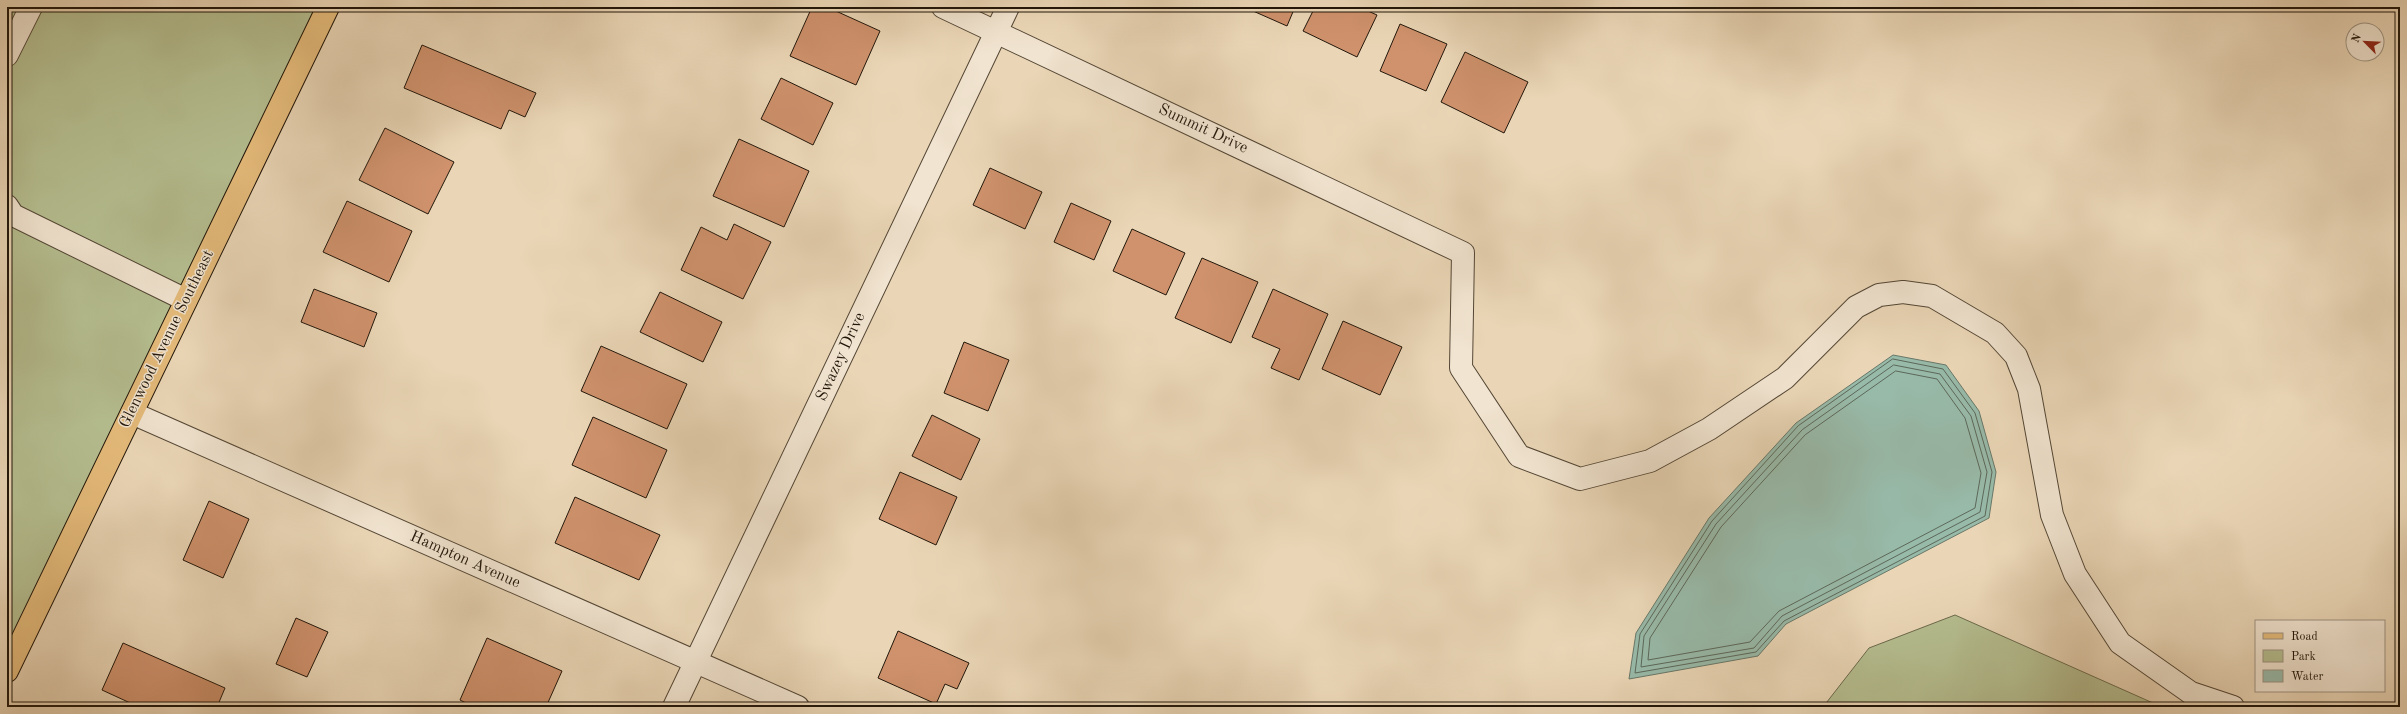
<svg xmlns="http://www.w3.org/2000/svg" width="2407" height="714" font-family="'Old Standard TT',serif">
<rect width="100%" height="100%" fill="#ead6b6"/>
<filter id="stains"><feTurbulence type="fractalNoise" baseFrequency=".005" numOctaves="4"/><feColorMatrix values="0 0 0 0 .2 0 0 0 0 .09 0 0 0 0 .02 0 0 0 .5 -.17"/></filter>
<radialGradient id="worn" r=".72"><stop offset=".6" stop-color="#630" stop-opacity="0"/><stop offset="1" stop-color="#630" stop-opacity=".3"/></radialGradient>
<g fill="#b5be90" stroke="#6b6a4d">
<polygon points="7,7 328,7 7,670"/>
<polygon points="1955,615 2162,707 1823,707 1869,648"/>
</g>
<polygon fill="#98baa9" stroke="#687869" points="1893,355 1946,365 1979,411 1996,472 1989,518 1786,624 1758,656 1629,679 1636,633 1709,518 1796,423"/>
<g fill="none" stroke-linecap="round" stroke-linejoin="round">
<g stroke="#5c685a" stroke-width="1">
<polygon points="1893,359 1943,369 1975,413 1992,472 1985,516 1784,621 1756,652 1635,673 1640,634 1712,521 1798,426"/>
<polygon points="1894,365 1940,374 1971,416 1987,472 1980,512 1782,616 1754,648 1641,667 1644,636 1716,524 1802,430"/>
<polygon points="1896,371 1937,379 1965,418 1981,473 1975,508 1779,611 1750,642 1648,660 1650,638 1721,527 1805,435"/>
</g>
</g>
<g fill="#cf926d" stroke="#21160a">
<polygon points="812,7 827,7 880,31 856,85 790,56"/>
<polygon points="1244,7 1295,7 1287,26"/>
<polygon points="1315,7 1359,7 1377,15 1357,57 1303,31"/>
<polygon points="1400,24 1447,44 1426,91 1380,71"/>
<polygon points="422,45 536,93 525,117 509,110 501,129 404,88"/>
<polygon points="1465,52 1528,82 1504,133 1441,102"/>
<polygon points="781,78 833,103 813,145 761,119"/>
<polygon points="385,128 454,162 428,214 359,180"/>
<polygon points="739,139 809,171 784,227 713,196"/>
<polygon points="990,168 1042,192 1025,229 973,205"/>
<polygon points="347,201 412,231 389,282 323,252"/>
<polygon points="1071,203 1111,221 1094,260 1054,242"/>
<polygon points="734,224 771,242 743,299 681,270 701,227 727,240"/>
<polygon points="1132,229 1185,253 1166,295 1113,271"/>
<polygon points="1202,258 1258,282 1231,343 1175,318"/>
<polygon points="314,289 377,313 364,347 301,322"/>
<polygon points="1273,289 1328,314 1299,380 1271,368 1280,349 1252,337"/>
<polygon points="660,292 722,322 703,362 640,332"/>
<polygon points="1343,321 1402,347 1380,395 1322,369"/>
<polygon points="964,342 1009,360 988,411 944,393"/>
<polygon points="601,346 687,384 667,429 581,391"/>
<polygon points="932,415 980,439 961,480 912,456"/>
<polygon points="593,417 667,450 646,498 572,465"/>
<polygon points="900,472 957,497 936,545 879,519"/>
<polygon points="575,497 660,535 639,580 555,543"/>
<polygon points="209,501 249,519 223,578 183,560"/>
<polygon points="296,618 328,632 307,677 276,664"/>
<polygon points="898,631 969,663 957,689 945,684 936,704 878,678"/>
<polygon points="487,638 562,671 546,707 474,707 460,700"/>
<polygon points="123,643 225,688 217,707 139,707 102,690"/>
</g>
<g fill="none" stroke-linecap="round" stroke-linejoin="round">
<g stroke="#534635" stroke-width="24">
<g id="minor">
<polyline points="943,7 1463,253 1461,368 1519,456 1580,479 1650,461 1709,429 1785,378 1856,307 1879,295 1903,292 1932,296 1995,333 2016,356 2029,389 2052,515 2075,574 2120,643 2191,693 2233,707"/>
<polyline points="7,55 31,7"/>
<polyline points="7,206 13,215 186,300"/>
<polyline points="132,413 798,707"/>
<polyline points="674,707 1008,7"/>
</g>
</g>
<g stroke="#21160a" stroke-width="24">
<polyline id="major" points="7,671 328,7"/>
</g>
<use href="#minor" stroke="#f1e4d0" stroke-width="22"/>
<use href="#major" stroke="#e5bb7b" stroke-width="22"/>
</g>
<g text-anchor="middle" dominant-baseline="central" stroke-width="3" stroke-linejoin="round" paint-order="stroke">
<g font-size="16" fill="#21160a" stroke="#f1e4d0">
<text transform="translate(1203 129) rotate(25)">Summit Drive</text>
<text transform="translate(167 339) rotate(-64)">Glenwood Avenue Southeast</text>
<text transform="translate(841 357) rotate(-65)">Swazey Drive</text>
<text transform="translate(465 560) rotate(24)">Hampton Avenue</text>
</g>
</g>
<rect width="2407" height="714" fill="none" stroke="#ead6b6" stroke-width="24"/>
<rect x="8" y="8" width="2391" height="698" fill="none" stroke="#21160a" stroke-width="2"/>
<rect x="12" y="12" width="2383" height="690" fill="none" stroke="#21160a"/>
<rect x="2255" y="620" width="130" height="72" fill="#f1e4d0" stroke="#9e9281"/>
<rect x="2263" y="633" width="20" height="6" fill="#e5bb7b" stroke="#9e9281"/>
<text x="2291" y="640" font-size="12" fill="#21160a">Road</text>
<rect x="2263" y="650" width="20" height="12" fill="#b5be90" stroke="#9e9281"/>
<text x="2291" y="660" font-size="12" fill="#21160a">Park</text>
<rect x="2263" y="670" width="20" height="12" fill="#98baa9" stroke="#9e9281"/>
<text x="2291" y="680" font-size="12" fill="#21160a">Water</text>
<g transform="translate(2365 42) rotate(294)"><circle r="19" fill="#f1e4d0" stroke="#9e9281"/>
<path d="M0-3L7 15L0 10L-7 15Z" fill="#8f2418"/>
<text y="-6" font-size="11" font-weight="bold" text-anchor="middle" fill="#21160a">N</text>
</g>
<rect width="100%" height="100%" filter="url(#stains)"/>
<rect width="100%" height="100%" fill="url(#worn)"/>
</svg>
